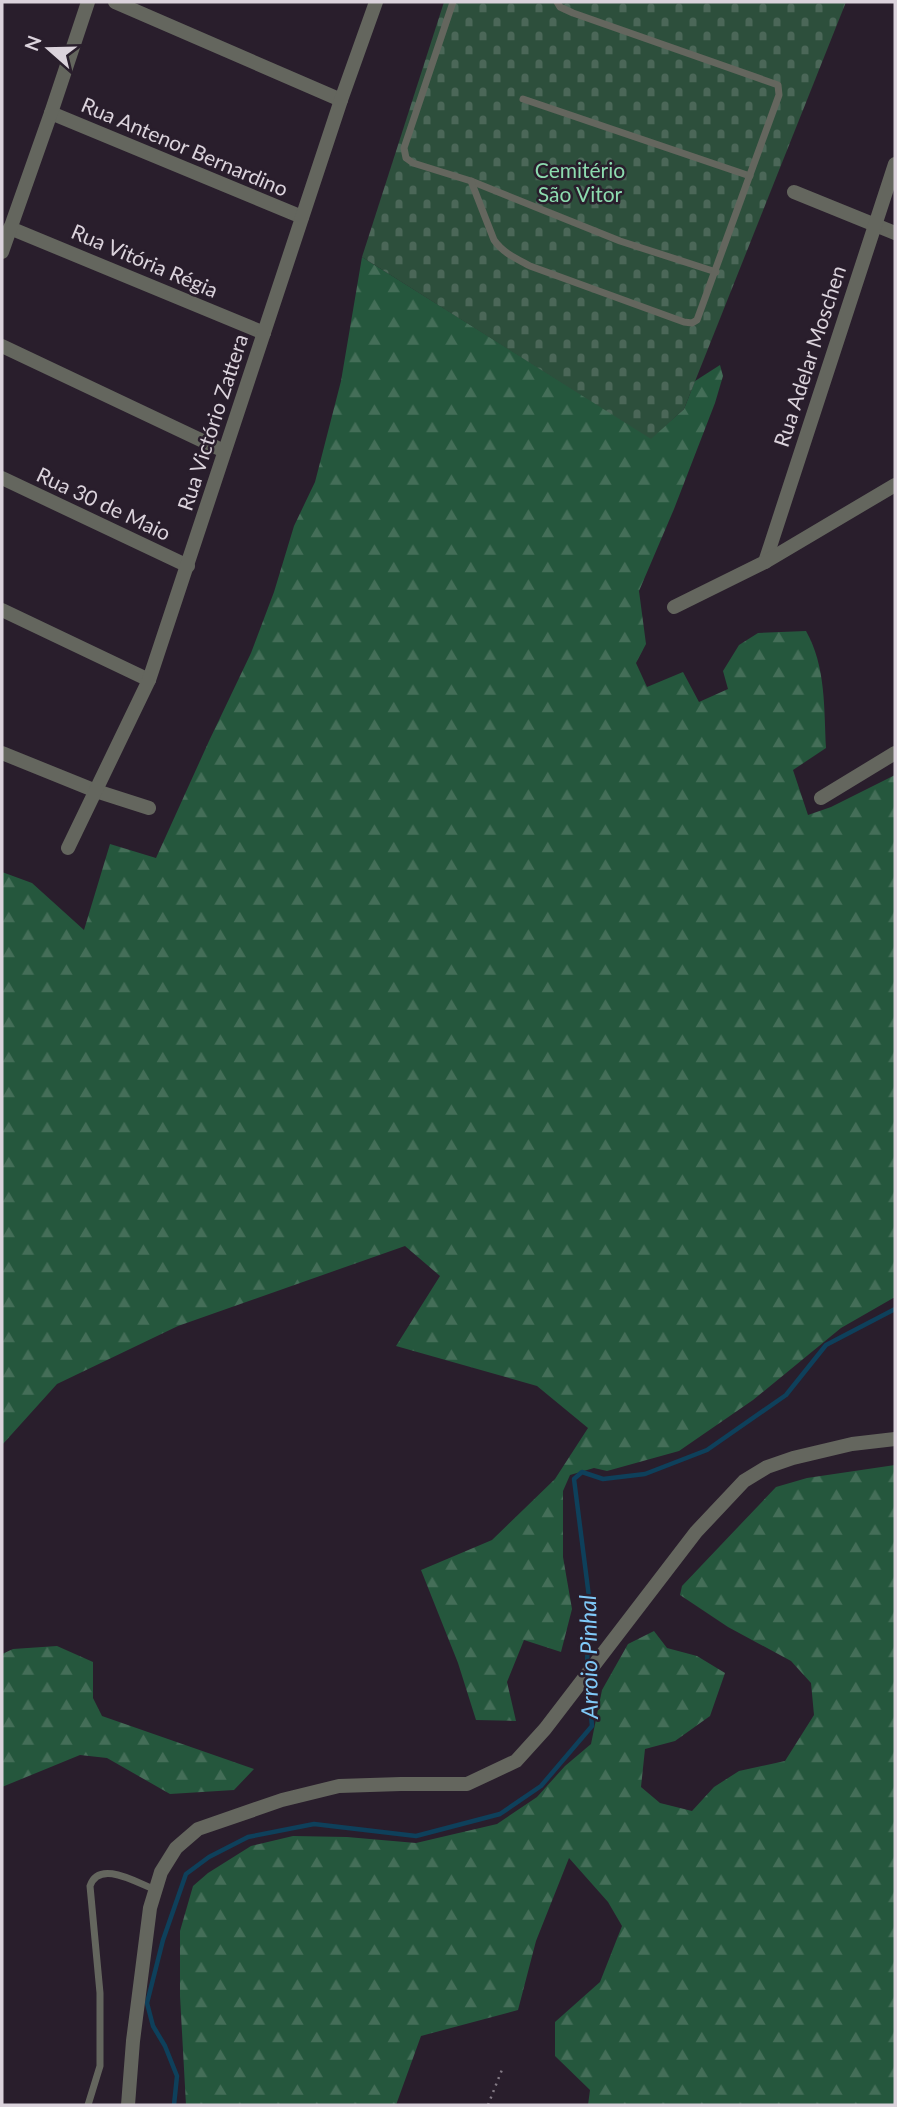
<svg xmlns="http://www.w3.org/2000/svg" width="897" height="2107" font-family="Lato,sans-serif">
<defs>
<pattern id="forest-firs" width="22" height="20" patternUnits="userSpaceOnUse" patternTransform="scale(1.75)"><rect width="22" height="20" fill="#25573d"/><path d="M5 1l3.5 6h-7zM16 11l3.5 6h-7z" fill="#446e58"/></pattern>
<pattern id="cemetery-stones" width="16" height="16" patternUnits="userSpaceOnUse" patternTransform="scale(1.75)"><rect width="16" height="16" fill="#2d4f3c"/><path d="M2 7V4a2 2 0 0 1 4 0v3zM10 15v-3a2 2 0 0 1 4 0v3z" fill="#4b6758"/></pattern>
</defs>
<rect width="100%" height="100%" fill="#291e2c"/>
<g fill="url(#forest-firs)">
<path d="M362,257L651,438L684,409L695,381L720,365L723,376L715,403L674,509L639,591L646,644L636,663L647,687L683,672L699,702L728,689L723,671L739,645L758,633L806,631C826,666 824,709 826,748L793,770L808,815L831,807L895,775V1297L841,1328L753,1400L679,1451L607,1471L594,1468L570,1475L563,1491V1557L572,1609L561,1652L524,1640L507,1682L516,1721L476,1720L458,1663L421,1570L492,1540L555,1479L588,1428L537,1386L396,1346L440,1276L405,1246L178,1326L57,1384L2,1445V872L32,883L84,930L110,844L156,858L209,741L251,653L274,592L294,526L315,482L341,381Z"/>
<polygon points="895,1465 895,2105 588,2105 590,2090 555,2056 555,2022 600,1982 622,1926 608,1902 569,1858 536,1941 518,2010 421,2036 396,2105 186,2105 180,1996 180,1931 193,1886 208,1873 251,1846 293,1836 347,1837 416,1843 497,1824 537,1797 565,1766 591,1744 602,1690 628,1644 654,1631 667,1648 697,1656 725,1673 710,1716 675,1741 645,1749 641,1787 660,1803 692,1811 714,1787 739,1771 785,1761 814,1715 811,1683 791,1661 728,1627 680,1595 682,1586 776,1487 807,1478"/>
<polygon points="57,1646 93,1662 93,1698 102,1716 254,1769 234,1790 170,1794 107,1758 80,1755 2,1787 2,1654 13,1649"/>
</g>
<polygon fill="url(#cemetery-stones)" points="444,2 846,2 684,409 651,439 362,257"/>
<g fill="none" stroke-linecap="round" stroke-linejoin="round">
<g stroke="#0e405b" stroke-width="4.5">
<polyline points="587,1667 589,1597 574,1479 582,1472 603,1479 645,1474 707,1450 786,1395 826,1345 895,1309"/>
<polyline points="174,2105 177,2076 165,2046 153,2026 147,2003 163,1940 186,1874 209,1857 248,1837 314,1824 416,1836 500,1814 541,1786 592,1726 588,1679"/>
</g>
<polyline stroke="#837a85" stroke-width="2.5" stroke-dasharray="2 5" stroke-linecap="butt" points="488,2105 503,2067"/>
<g stroke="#64665e" stroke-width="7">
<polyline points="453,2 404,148 406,158 413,163 471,181 620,241 716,272"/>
<polyline points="523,99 750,176"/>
<path d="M471,181L494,240C503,253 517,259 530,266L684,322L692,323L697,320L779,95L778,85L573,13L560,7L557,2"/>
<path d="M88,2105L100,2066V1993L90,1886C99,1859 137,1883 156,1890"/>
</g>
<g stroke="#64665e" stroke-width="14">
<polyline points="115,2 341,100"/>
<polyline points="51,113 302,217"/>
<polyline points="794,192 895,233"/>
<polyline points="10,228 264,333"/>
<polyline points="2,252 51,113 88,2"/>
<polyline points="2,346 224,451"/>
<polyline points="2,478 188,566"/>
<polyline points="765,562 895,164"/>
<polyline points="674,607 765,562 895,485"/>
<polyline points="2,610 149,680"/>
<polyline points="2,753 96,791 149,808"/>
<polyline points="821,798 895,753"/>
<polyline points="68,848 149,680 341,100 376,2"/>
<polyline points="128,2105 133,2041 150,1908 161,1872 176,1848 198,1829 282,1800 339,1786 401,1784 467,1784 516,1761 545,1729 696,1532 744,1481 767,1467 793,1458 852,1444 895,1439"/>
</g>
</g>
<g text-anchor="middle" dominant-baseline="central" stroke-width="5" stroke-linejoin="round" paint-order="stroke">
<g font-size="21" fill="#dbd3dc" stroke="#291e2c">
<text transform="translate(185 146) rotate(23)">Rua Antenor Bernardino</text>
<text transform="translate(145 260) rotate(23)">Rua Vitória Régia</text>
<text transform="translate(809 356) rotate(-72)">Rua Adelar Moschen</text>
<text transform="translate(212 422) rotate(-72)">Rua Victório Zattera</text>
<text transform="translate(104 503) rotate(25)">Rua 30 de Maio</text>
</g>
<g font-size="21" fill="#8ddbaf" stroke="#291e2c">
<text x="580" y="169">Cemitério<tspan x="580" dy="24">São Vitor</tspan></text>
</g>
<g font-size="23" font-style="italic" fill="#80caf9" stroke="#291e2c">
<text transform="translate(588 1657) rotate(-91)">Arroio Pinhal</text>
</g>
</g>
<rect width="897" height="2107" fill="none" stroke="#dbd3dc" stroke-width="7"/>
<g transform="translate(49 49) rotate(290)" stroke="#291e2c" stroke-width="5" paint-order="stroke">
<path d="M0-5L12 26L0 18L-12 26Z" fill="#dbd3dc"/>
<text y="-10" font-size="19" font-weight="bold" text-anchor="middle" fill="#dbd3dc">N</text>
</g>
</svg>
